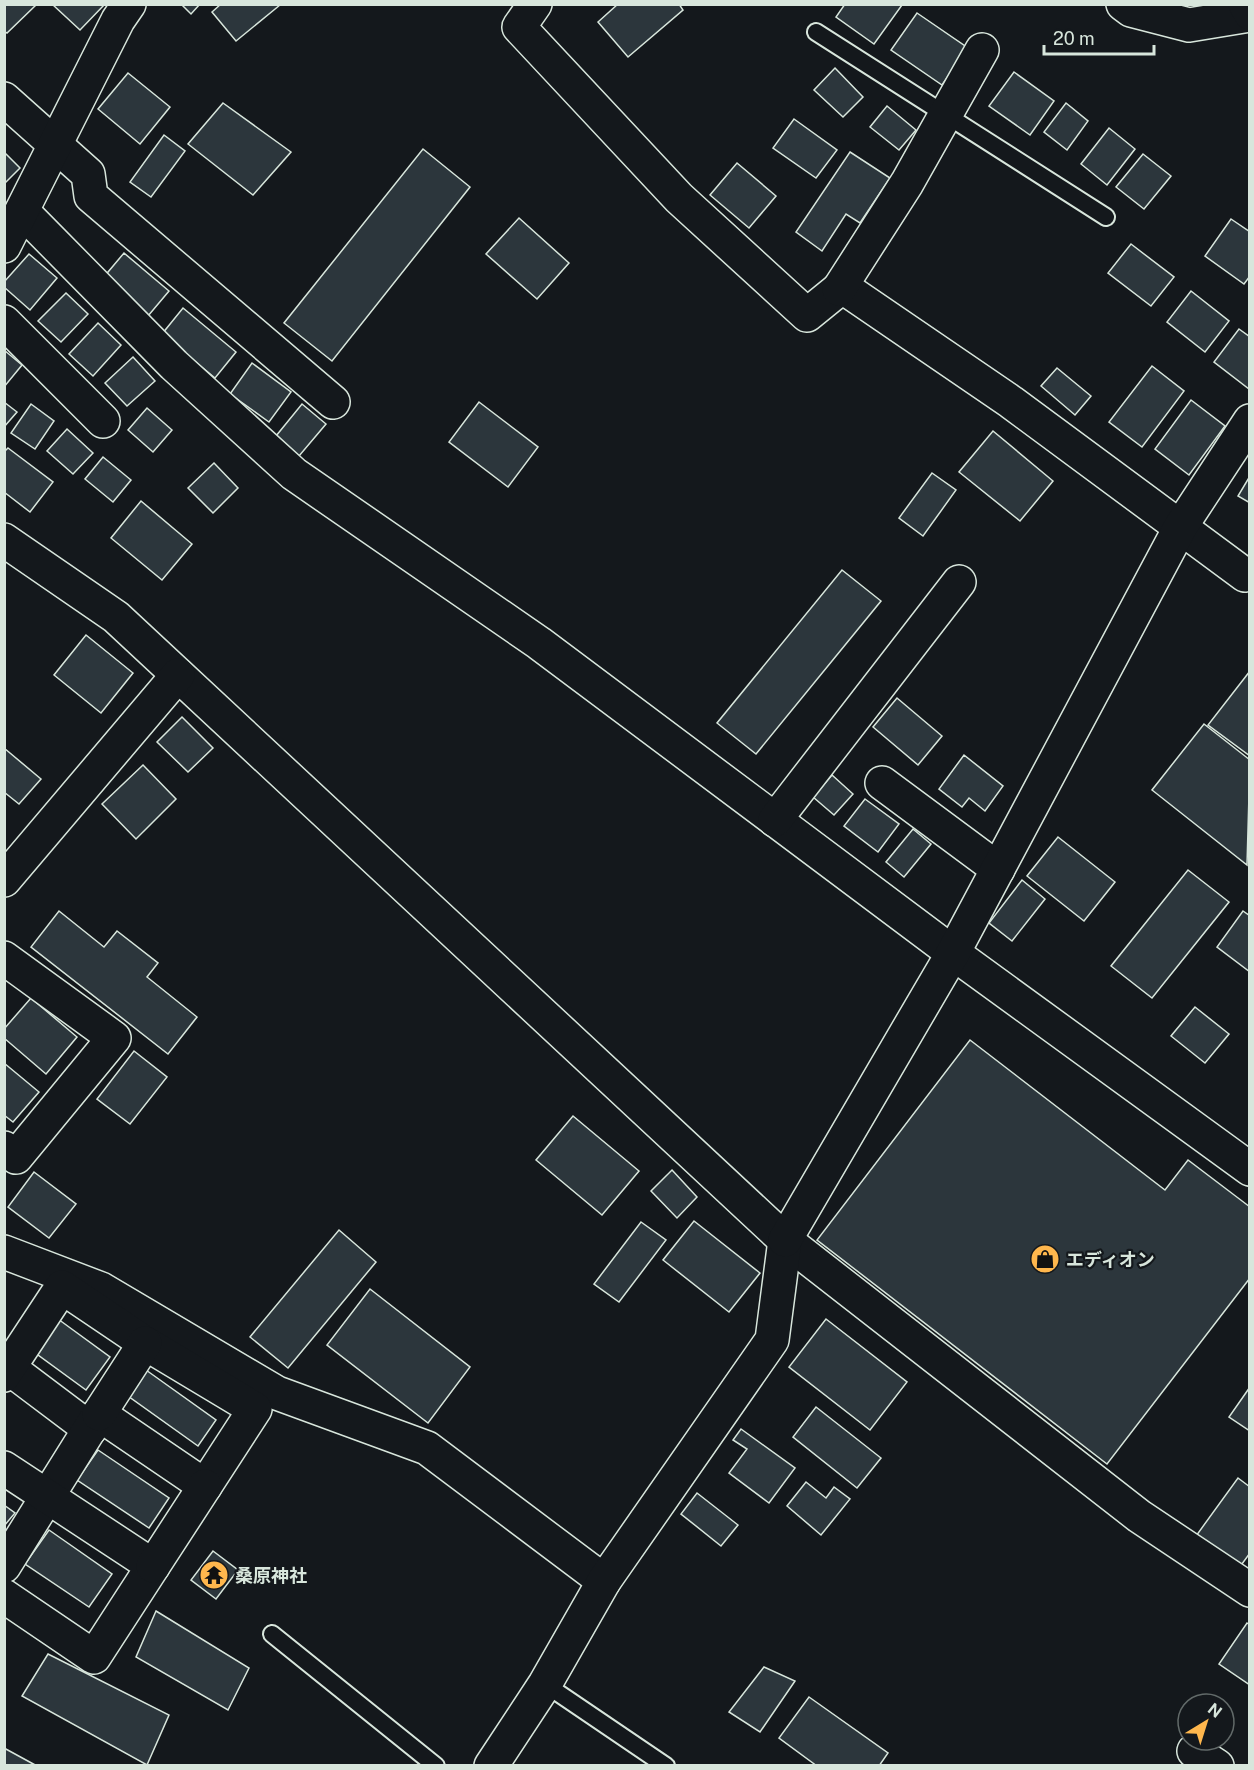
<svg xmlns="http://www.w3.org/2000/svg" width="1254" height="1770" font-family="'Public Sans','Noto Sans JP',sans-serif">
<rect width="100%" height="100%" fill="#14181c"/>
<g fill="#2c363c" stroke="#d8e6dc" stroke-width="1.5">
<polygon points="4,4 35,4 36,5 7,33 4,31"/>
<polygon points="52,4 105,4 80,30"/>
<polygon points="181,4 200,4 191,14"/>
<polygon points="221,4 280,4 280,5 236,41 212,12"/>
<polygon points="618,4 679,4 683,10 628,57 598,22"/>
<polygon points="845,4 902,4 902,5 874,44 836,17"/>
<polygon points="917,13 968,48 942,85 891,50"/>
<polygon points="835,68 863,97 843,117 814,90"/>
<polygon points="1014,72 1054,101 1030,135 989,106"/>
<polygon points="128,73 170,107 140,144 98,109"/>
<polygon points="223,103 291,152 253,195 188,144"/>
<polygon points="1066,103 1088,121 1067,150 1044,132"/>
<polygon points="887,106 916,130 899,150 870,127"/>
<polygon points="794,119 837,150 816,178 773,148"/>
<polygon points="1109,128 1135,149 1107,185 1081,164"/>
<polygon points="164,135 185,151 151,197 130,182"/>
<polygon points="423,149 470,187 332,361 284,323"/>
<polygon points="4,152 20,168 4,184"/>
<polygon points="850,152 890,178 860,223 846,214 822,251 796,232"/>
<polygon points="1143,154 1171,176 1144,209 1116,187"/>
<polygon points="737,163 776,196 749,228 710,195"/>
<polygon points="519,218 569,263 537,299 486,254"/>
<polygon points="1231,219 1250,232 1250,276 1244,284 1205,256"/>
<polygon points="1131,244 1174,277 1151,306 1108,273"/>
<polygon points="124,253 169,291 148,316 103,278"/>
<polygon points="29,254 57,278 30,310 4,287 4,282"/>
<polygon points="1191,291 1229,321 1205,352 1167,322"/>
<polygon points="66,293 88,314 61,342 38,321"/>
<polygon points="183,308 236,352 215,378 162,334"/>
<polygon points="98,323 121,345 93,376 69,354"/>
<polygon points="1239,329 1250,337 1249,389 1214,362"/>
<polygon points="4,350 22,365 4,387"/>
<polygon points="133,357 155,381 127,406 105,383"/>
<polygon points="252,363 291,392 269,422 230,394"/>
<polygon points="1152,366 1184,391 1142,447 1109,422"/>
<polygon points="1057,368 1091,396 1075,415 1041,386"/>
<polygon points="1191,400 1225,426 1189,475 1155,449"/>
<polygon points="4,402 17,412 4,427"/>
<polygon points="479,402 538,447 508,487 449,442"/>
<polygon points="31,404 54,421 35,449 11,433"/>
<polygon points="302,404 326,424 299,456 276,436"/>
<polygon points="147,408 172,430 153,452 128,430"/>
<polygon points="67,429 93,453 73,474 47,451"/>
<polygon points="993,431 1053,481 1020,521 959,472"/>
<polygon points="8,448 53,482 30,512 4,492 4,452"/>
<polygon points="103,457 131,480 113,502 85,479"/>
<polygon points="214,463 238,488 213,513 188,488"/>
<polygon points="932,473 956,490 923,536 899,518"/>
<polygon points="1250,476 1250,503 1238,496"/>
<polygon points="141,501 192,544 162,580 111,538"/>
<polygon points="842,570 881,601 756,754 717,723"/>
<polygon points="86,635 133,673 101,713 54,675"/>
<polygon points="1250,671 1250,756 1208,725"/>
<polygon points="897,698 942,736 918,765 873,727"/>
<polygon points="182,717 213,748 188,772 157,742"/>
<polygon points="1204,724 1250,760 1247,865 1152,790"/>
<polygon points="4,748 41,779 19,804 4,792"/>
<polygon points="964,755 1003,786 985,811 969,798 962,807 939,789"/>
<polygon points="143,765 176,799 136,839 102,804"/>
<polygon points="832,775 853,794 834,815 813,797"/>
<polygon points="865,799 899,824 878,852 844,826"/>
<polygon points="913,829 931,844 904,877 886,862"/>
<polygon points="1058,837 1115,882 1084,921 1027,876"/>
<polygon points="1188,870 1229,902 1152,998 1111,966"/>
<polygon points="1022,880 1045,899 1012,941 989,923"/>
<polygon points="59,911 104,947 117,931 158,963 147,977 197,1017 168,1054 31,947"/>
<polygon points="1243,911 1250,916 1250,972 1217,947"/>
<polygon points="31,998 77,1037 46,1074 4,1038 4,1029"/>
<polygon points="1195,1007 1229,1034 1205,1063 1171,1036"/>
<polygon points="970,1040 1165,1190 1188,1160 1250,1207 1250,1278 1107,1464 817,1240"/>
<polygon points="134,1051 167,1077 130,1124 97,1099"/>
<polygon points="4,1063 39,1092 13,1122 4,1115"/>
<polygon points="573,1116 639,1171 602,1215 536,1160"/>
<polygon points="672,1170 697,1197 677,1218 651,1191"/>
<polygon points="34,1172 76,1204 49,1238 8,1207"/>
<polygon points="694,1221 760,1273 729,1312 663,1260"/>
<polygon points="641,1222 666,1240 619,1302 594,1284"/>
<polygon points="339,1230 376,1262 288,1368 250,1337"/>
<polygon points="370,1289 470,1367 428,1423 327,1345"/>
<polygon points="58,1319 110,1357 86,1390 34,1352"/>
<polygon points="826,1319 907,1382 870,1430 789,1367"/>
<polygon points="146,1370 216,1420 198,1446 128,1396"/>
<polygon points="1250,1387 1250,1431 1229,1417"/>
<polygon points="816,1407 881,1458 857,1488 793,1437"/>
<polygon points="741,1429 795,1468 769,1503 729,1473 747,1449 733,1440"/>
<polygon points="98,1450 169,1498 149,1528 77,1480"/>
<polygon points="1238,1478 1250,1487 1250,1553 1239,1568 1196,1536"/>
<polygon points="806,1482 826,1498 834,1487 850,1499 821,1535 787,1506"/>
<polygon points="697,1493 738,1525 721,1546 681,1514"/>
<polygon points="4,1505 15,1513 4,1526"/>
<polygon points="49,1530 112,1574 89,1607 25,1564"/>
<polygon points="213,1551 238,1570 216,1599 191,1580"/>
<polygon points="156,1611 249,1668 228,1710 136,1657"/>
<polygon points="1247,1623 1250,1625 1250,1685 1219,1664"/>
<polygon points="48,1654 169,1715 147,1765 22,1696"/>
<polygon points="764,1667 795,1681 760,1732 729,1712"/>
<polygon points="809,1697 888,1753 879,1766 817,1766 779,1738"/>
<polygon points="4,1748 37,1766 4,1766"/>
</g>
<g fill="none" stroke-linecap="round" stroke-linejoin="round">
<g stroke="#d8e6dc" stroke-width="20">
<g id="service">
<polyline points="816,32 1106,217"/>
<polyline points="272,1634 436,1766"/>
<polyline points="545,1684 666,1766"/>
</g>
</g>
<g stroke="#d8e6dc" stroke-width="36">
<g id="minor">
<polyline points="535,4 519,27 679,198 807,315 839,289 850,292 1011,402 1245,575"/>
<polyline points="1123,4 1131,10 1189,25 1250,15"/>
<polyline points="4,99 88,174 91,196 333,402"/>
<polyline points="22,211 174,365 294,474 539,643 953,953 1250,1169"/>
<polyline points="4,246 118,20 129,4"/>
<polyline points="839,289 907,183 982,50"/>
<polyline points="4,322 103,421"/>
<polyline points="4,540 116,617 785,1240 1139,1516 1250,1590"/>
<polyline points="882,783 998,869"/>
<polyline points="775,820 959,582"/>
<polyline points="4,880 178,675"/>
<polyline points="4,958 114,1038 16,1157 4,1148"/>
<polyline points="4,1252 101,1289 277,1393 427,1448 604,1581"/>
<polyline points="9,1368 90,1429"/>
<polyline points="4,1375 62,1287 145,1343 255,1409 205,1486 99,1414 4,1566"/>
<polyline points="99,1414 145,1343"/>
<polyline points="4,1468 153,1566 94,1657 4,1596"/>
<polyline points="153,1566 205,1486"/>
<polyline points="1194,1751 1217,1766"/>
<polyline points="491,1766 545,1684 604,1581 772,1340 785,1240"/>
</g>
</g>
<g stroke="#d8e6dc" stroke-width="36">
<polyline id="tertiary" points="785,1240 953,953 1181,526 1250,421"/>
</g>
<g stroke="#d8e6dc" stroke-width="36">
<polyline id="primary" points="1245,4 1250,13"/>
</g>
<use href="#service" stroke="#14181c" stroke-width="16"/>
<use href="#minor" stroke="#14181c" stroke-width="33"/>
<use href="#tertiary" stroke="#14181c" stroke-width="33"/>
<use href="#primary" stroke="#14181c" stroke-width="33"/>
</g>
<defs>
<g id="shop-disc" transform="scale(1.5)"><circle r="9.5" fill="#ffb74d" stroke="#14181c"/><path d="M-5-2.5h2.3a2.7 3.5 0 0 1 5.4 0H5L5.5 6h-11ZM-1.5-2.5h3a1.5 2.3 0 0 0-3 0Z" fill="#111"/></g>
<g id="temple-disc" transform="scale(1.5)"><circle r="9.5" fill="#ffb74d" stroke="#14181c"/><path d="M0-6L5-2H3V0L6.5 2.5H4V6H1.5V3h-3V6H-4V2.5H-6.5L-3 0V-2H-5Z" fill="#111"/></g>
</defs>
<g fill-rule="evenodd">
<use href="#shop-disc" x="1045" y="1259"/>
<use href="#temple-disc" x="214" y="1575"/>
</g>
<g text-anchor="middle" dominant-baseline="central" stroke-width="4.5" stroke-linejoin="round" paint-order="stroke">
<g font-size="18" font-weight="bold" fill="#d8e6dc" stroke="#14181c" text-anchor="start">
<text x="1066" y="1259">エディオン</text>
<text x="235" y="1575">桑原神社</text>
</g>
</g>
<rect width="1254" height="1770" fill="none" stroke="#d8e6dc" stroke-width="12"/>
<g transform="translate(1206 1722) rotate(38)"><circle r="28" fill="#14181c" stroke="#626a69" stroke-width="1.5"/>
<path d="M0-4.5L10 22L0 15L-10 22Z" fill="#ffb74d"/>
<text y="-9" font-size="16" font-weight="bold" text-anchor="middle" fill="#d8e6dc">N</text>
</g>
<path d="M1044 45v9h110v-9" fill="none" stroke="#d8e6dc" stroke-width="3"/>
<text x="1053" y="45" font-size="18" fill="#d8e6dc" stroke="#14181c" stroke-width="4.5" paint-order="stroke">20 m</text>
</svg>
